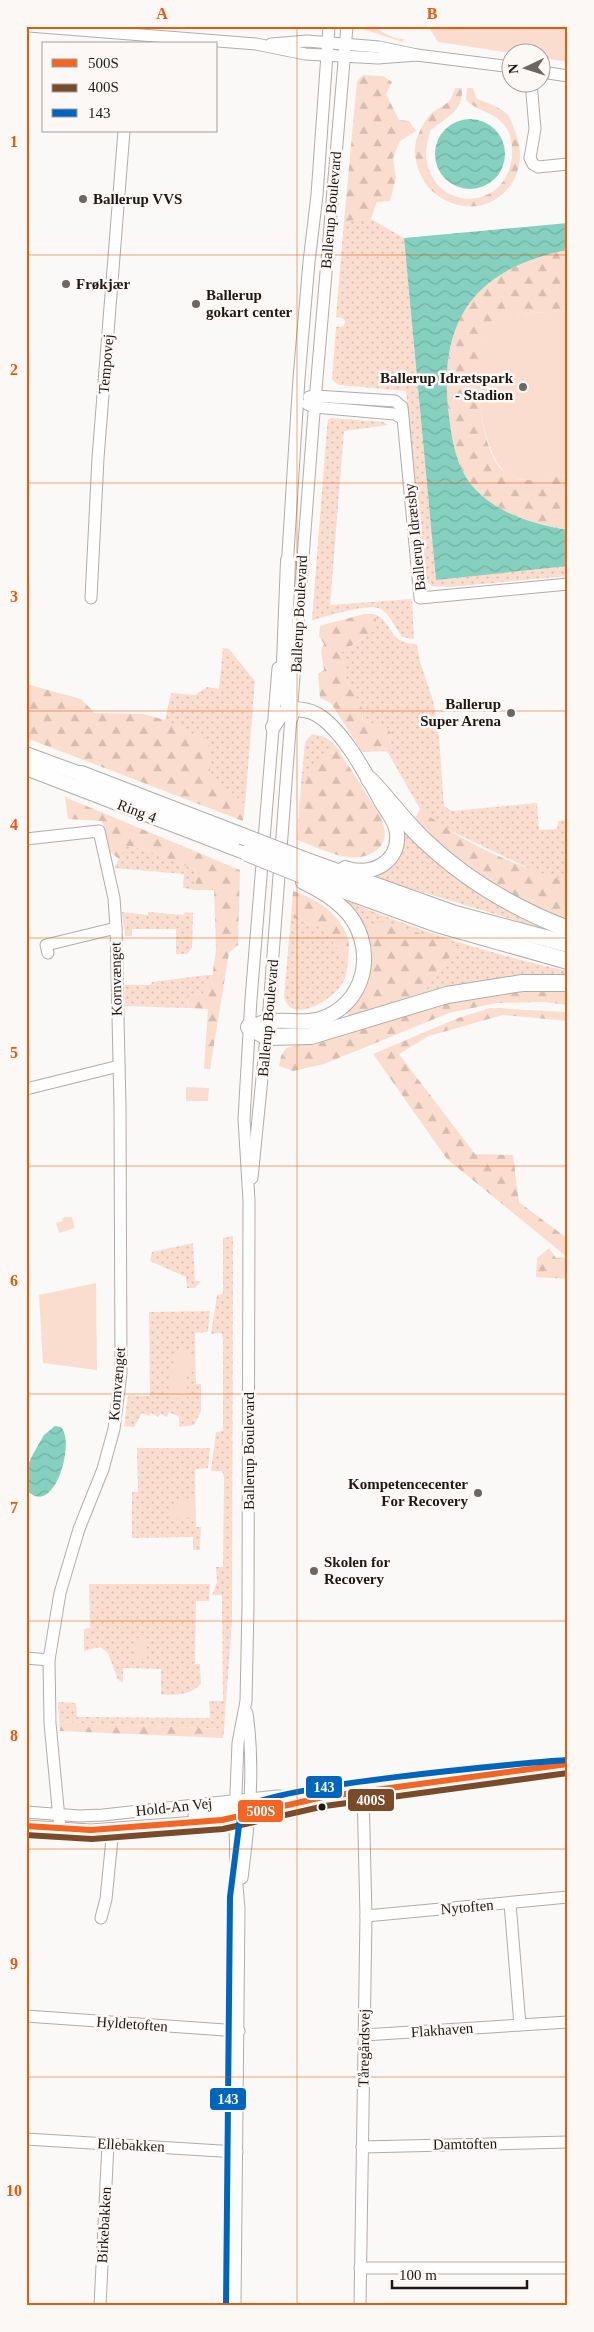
<svg xmlns="http://www.w3.org/2000/svg" width="594" height="2332" font-family="Georgia,serif">
<defs>
<pattern id="grass-dots" width="8" height="8" patternUnits="userSpaceOnUse" patternTransform="scale(1.25)"><rect width="8" height="8" fill="#faddce"/><path d="M2 2h.1M6 6h.1" fill="none" stroke="#d6bdb0" stroke-width="1.8" stroke-linecap="round"/></pattern>
<pattern id="forest-firs" width="22" height="20" patternUnits="userSpaceOnUse" patternTransform="scale(1.25)"><rect width="22" height="20" fill="#faddce"/><path d="M5 1l3.5 6h-7zM16 11l3.5 6h-7z" fill="#d6bdb0"/></pattern>
<pattern id="water-waves" width="16" height="10" patternUnits="userSpaceOnUse" patternTransform="scale(1.25)"><rect width="16" height="10" fill="#85d0be"/><path d="M0 5q4-4 8 0t8 0" fill="none" stroke="#73b2a2"/></pattern>
</defs>
<rect width="100%" height="100%" fill="#fbf9f7"/>
<g fill="url(#grass-dots)">
<polygon points="371,219 404,238 436,579 568,566 568,576 450,587 432,586 425,581 406,391 339,385 332,380 336,327 344,326 345,321 343,318 336,317 344,221"/>
<path d="M331,418L384,422L388,425L344,431L330,605L412,599L414,639L402,637C396,628 390,615 381,609C368,602 327,617 312,620L327,427L328,420Z"/>
<path d="M373,614C394,620 386,644 417,644C419,668 431,687 435,710C441,741 441,775 444,806L452,811L537,803L539,830L557,829L558,821L568,820V882L538,873L439,825L420,809L387,751L392,735L363,720L362,710L346,679L342,652L364,638L376,619Z"/>
<polygon points="223,648 229,649 255,681 245,805 209,773 209,743 165,720 171,693 195,695 207,687 219,689"/>
<polygon points="312,734 325,737 336,746 307,778 300,796 305,742"/>
<polygon points="399,820 547,926 547,930 373,877 375,873 383,870"/>
<polygon points="126,846 144,849 196,870 195,890 183,888 184,874 114,868"/>
<path d="M348,901C418,931 493,955 568,971V979L421,995L459,945L362,930L346,907Z"/>
<polygon points="122,912 148,915 148,912 184,915 185,912 193,913 192,948 187,954 176,954 176,929 132,929 132,936 125,936"/>
<path d="M291,917L324,929L348,963C347,969 346,977 343,982C335,999 291,1026 284,997Z"/>
<polygon points="207,975 213,975 211,985 203,994 188,995 187,1008 125,1006 124,985 150,985 152,982"/>
<polygon points="233,1236 232,1622 224,1729 59,1722 58,1702 76,1703 77,1717 210,1718 209,1701 223,1701 222,1595 212,1595 217,1582 216,1567 223,1567 224,1477 222,1471 211,1471 216,1432 223,1431 223,1340 222,1333 211,1334 217,1295 223,1294 223,1238"/>
<polygon points="193,1243 195,1281 201,1281 195,1288 187,1288 186,1277 150,1261 152,1252"/>
<polygon points="210,1311 208,1332 195,1333 196,1384 201,1384 201,1411 194,1425 179,1427 179,1417 169,1412 167,1417 160,1414 158,1417 151,1413 149,1416 142,1413 134,1427 124,1426 128,1395 150,1396 149,1312"/>
<polygon points="137,1448 210,1448 208,1468 195,1469 196,1527 201,1527 200,1550 193,1550 193,1537 132,1538 132,1492 138,1492"/>
<path d="M89,1584H210L209,1601H196L195,1664H200L201,1684C189,1696 177,1694 161,1695V1669L123,1668V1682L118,1680L108,1653L100,1647L84,1651V1629L90,1628Z"/>
</g>
<g fill="url(#forest-firs)">
<polygon points="363,75 383,76 392,82 386,94 399,120 409,121 416,131 400,141 393,158 396,178 390,201 377,202 371,219 344,221 357,81"/>
<path d="M455,88H462C463,113 447,116 430,131C429,138 426,146 426,154C430,214 509,213 512,154C513,145 510,131 504,125C494,112 477,111 466,100L467,88H473L477,99C486,102 500,107 507,114C511,118 513,126 515,131C538,187 476,232 431,190C420,179 412,158 416,141C419,132 425,118 433,112C446,103 450,105 455,88Z"/>
<path d="M568,250V311C555,312 507,313 499,319C467,340 477,445 502,470C505,473 514,478 518,479C528,482 556,476 568,475V530C536,525 498,514 475,489C457,470 452,441 449,416C437,321 474,268 568,250Z"/>
<polygon points="364,614 373,614 376,619 375,630 342,652 346,679 363,710 362,720 371,724 374,722 386,726 392,735 387,751 362,752 331,703 320,698 318,674 324,670 321,651 324,644 319,636 320,626"/>
<polygon points="26,684 81,699 95,713 143,714 165,720 209,743 210,773 245,805 243,821 26,738"/>
<path d="M336,746L381,817C385,828 388,840 378,849C355,869 321,848 297,840L300,796L307,778Z"/>
<polygon points="65,797 240,870 238,945 229,953 210,1069 204,1069 208,1009 187,1008 188,995 203,994 203,986 211,985 216,950 214,890 195,890 196,870 144,849 127,846 119,859 109,851 102,821 68,819"/>
<path d="M420,809C461,843 517,866 568,882V923L480,879L413,822Z"/>
<path d="M293,891C316,898 341,914 348,939C350,946 348,955 348,963L324,929L291,917Z"/>
<polygon points="379,921 459,945 421,995 359,1018 344,1013 356,1000 362,930"/>
<polygon points="535,986 568,992 568,1005 544,1002 496,1003 449,1013 324,1064 293,1071 279,1066 281,1056 286,1048 330,1038 434,1003"/>
<polygon points="490,1008 568,1012 568,1021 503,1015 429,1036 399,1054 475,1154 513,1155 519,1202 564,1236 568,1242 568,1279 536,1277 537,1258 549,1248 556,1258 567,1257 447,1159 373,1054 458,1018"/>
<polygon points="59,1722 224,1729 223,1738 60,1731"/>
</g>
<g fill="#faddce">
<path d="M363,26C381,26 387,39 404,39L402,42L363,29Z"/>
<polygon points="428,26 568,26 568,62 542,58 542,52 511,53 438,42"/>
<path d="M568,311V475C551,477 527,484 512,477C477,460 464,339 500,318C509,313 555,312 568,311Z"/>
<polygon points="186,1087 209,1088 208,1101 186,1101"/>
<polygon points="66,1217 72,1217 75,1228 59,1233 56,1223 63,1221 62,1218"/>
<polygon points="96,1283 97,1370 43,1363 39,1295"/>
<path d="M186,1350L194,1360L193,1371L187,1377V1398H171C171,1382 170,1366 177,1352Z"/>
<path d="M187,1498L193,1500L196,1511C190,1521 180,1519 170,1517L169,1513L176,1503Z"/>
<polygon points="134,1638 147,1638 147,1659 134,1660"/>
</g>
<g fill="url(#water-waves)">
<circle cx="470" cy="154" r="35"/>
<path d="M568,223V250C474,268 437,321 449,416C452,441 457,470 475,489C498,514 536,525 568,530V566L436,580L404,238Z"/>
<path d="M55,1426L61,1427C76,1443 53,1521 26,1489V1469L33,1454L44,1435Z"/>
</g>
<g fill="none" stroke-linecap="round" stroke-linejoin="round">
<g stroke="#b1aca9" stroke-width="13">
<g id="minor">
<polyline points="29,26 256,44 305,54 378,58 417,55"/>
<polyline points="271,44 307,41 379,47 417,55 512,67"/>
<polyline points="542,72 568,76"/>
<polyline points="531,82 535,129 530,158 533,164 538,167 568,164"/>
<polyline points="309,397 315,396 395,401 402,407 420,598 568,584"/>
<polyline points="307,404 314,407 395,414 403,419"/>
<polyline points="287,569 299,378 309,262 317,195 329,26"/>
<polyline points="91,598 98,458 124,131"/>
<polyline points="26,839 99,831 114,898 116,928 120,1106 121,1373 114,1429 103,1469 79,1529 60,1593 49,1660 50,1723 60,1829"/>
<polyline points="48,953 46,945 116,928"/>
<polyline points="26,1089 119,1066"/>
<polyline points="252,1178 269,1008 313,425 347,26"/>
<polyline points="26,1658 49,1660"/>
<polyline points="26,1812 79,1816 103,1815 277,1796 303,1797"/>
<polyline points="194,1815 236,1810"/>
<polyline points="26,1826 91,1830 222,1820 323,1797 568,1764"/>
<path d="M242,1878C249,1823 255,1769 247,1713"/>
<polyline points="510,1903 520,2025"/>
<polyline points="366,1916 568,1897"/>
<polyline points="101,1918 106,1899 113,1829"/>
<polyline points="26,2016 239,2031"/>
<polyline points="364,2035 568,2022"/>
<polyline points="26,2139 237,2152"/>
<polyline points="362,2147 568,2142"/>
<polyline points="360,2268 568,2268"/>
<polyline points="100,2306 108,2144"/>
<polyline points="235,2306 239,1908 236,1875 235,1818 238,1743 246,1701 248,1606 249,1201 244,1119 251,999 278,668"/>
<polyline points="360,2306 366,1916 363,1790"/>
</g>
</g>
<g stroke="#b1aca9" stroke-width="16">
<g id="major">
<polyline points="288,561 283,687 291,717"/>
<path d="M273,727L280,716L290,709C299,709 309,710 316,714C343,729 367,776 382,803C388,813 396,821 397,833C400,864 369,877 345,868"/>
<polyline points="26,754 91,778"/>
<polyline points="26,768 247,853"/>
<path d="M249,1027C255,1025 261,1023 267,1022C288,1018 306,1026 328,1016C370,996 375,942 345,910C333,898 318,889 303,882"/>
</g>
</g>
<g stroke="#b1aca9" stroke-width="18">
<g id="highway">
<polyline points="81,774 242,836"/>
<path d="M369,779C389,799 405,823 426,842C466,880 516,909 568,929"/>
<polyline points="304,860 455,914 568,944"/>
<polyline points="302,875 437,924 568,961"/>
<polyline points="249,1027 267,1037 311,1036 447,995 522,983 568,983"/>
</g>
</g>
<use href="#minor" stroke="#fefefe" stroke-width="11"/>
<use href="#major" stroke="#fefefe" stroke-width="14"/>
<use href="#highway" stroke="#fefefe" stroke-width="16"/>
<g stroke="#b1aca9" stroke-width="18" stroke-linecap="butt">
<g id="highway-bridge">
<polyline points="242,836 304,860"/>
<polyline points="247,853 302,875"/>
</g>
</g>
<use href="#highway-bridge" stroke="#fefefe" stroke-width="16"/>
<g stroke="#fcf8f6" stroke-width="10">
<polyline id="bus-1" points="26,1826 91,1830 222,1820 323,1797 568,1764"/>
</g>
<g stroke="#fcf8f6" stroke-width="10">
<polyline id="bus-2" points="26,1835 92,1839 223,1829 325,1806 568,1773"/>
</g>
<g stroke="#fcf8f6" stroke-width="10">
<path id="bus-3" d="M226,2306L230,1897L241,1810C263,1786 522,1763 567,1760"/>
</g>
<use href="#bus-1" stroke="#f26522" stroke-width="6"/>
<use href="#bus-2" stroke="#7a4b2a" stroke-width="6"/>
<use href="#bus-3" stroke="#0065bd" stroke-width="6"/>
</g>
<path fill="none" stroke="#e8590c" stroke-width="1" stroke-opacity="0.55" d="M297,26V2306M26,255H568M26,483H568M26,711H568M26,938H568M26,1166H568M26,1394H568M26,1621H568M26,1849H568M26,2077H568"/>
<g fill="#6d6763" stroke="#fcf8f6" stroke-width="2">
<circle cx="83" cy="199" r="5"/>
<circle cx="66" cy="284" r="5"/>
<circle cx="196" cy="304" r="5"/>
<circle cx="523" cy="387" r="5"/>
<circle cx="511" cy="713" r="5"/>
<circle cx="478" cy="1493" r="5"/>
<circle cx="314" cy="1571" r="5"/>
</g>
<circle fill="#201814" stroke="#fcf8f6" stroke-width="2" cx="322" cy="1807" r="4.5"/>
<g text-anchor="middle" dominant-baseline="central" stroke-width="5" stroke-linejoin="round" paint-order="stroke">
<g font-size="15" font-weight="bold" fill="#201814" stroke="#fcf8f6" text-anchor="start">
<text x="93" y="199">Ballerup VVS</text>
<text x="76" y="284">Frøkjær</text>
<text x="206" y="295">Ballerup<tspan x="206" dy="17">gokart center</tspan></text>
<text x="513" y="378" text-anchor="end">Ballerup Idrætspark<tspan x="513" dy="17">- Stadion</tspan></text>
<text x="501" y="704" text-anchor="end">Ballerup<tspan x="501" dy="17">Super Arena</tspan></text>
<text x="468" y="1484" text-anchor="end">Kompetencecenter<tspan x="468" dy="17">For Recovery</tspan></text>
<text x="324" y="1562">Skolen for<tspan x="324" dy="17">Recovery</tspan></text>
</g>
<g font-size="15" fill="#201814" stroke="#fcf8f6">
<text transform="translate(331 210) rotate(-85)">Ballerup Boulevard</text>
<text transform="translate(106 364) rotate(-85)">Tempovej</text>
<text transform="translate(415 537) rotate(-96)">Ballerup Idrætsby</text>
<text transform="translate(299 614) rotate(-87)">Ballerup Boulevard</text>
<text transform="translate(137 811) rotate(21)">Ring 4</text>
<text transform="translate(116 979) rotate(-91)">Kornvænget</text>
<text transform="translate(268 1018) rotate(-85)">Ballerup Boulevard</text>
<text transform="translate(117 1384) rotate(-85)">Kornvænget</text>
<text transform="translate(249 1451) rotate(-90)">Ballerup Boulevard</text>
<text transform="translate(174 1807) rotate(-6)">Hold-An Vej</text>
<text transform="translate(467 1907) rotate(-5)">Nytoften</text>
<text transform="translate(132 2024) rotate(4)">Hyldetoften</text>
<text transform="translate(442 2030) rotate(-4)">Flakhaven</text>
<text transform="translate(364 2048) rotate(-89)">Tåregårdsvej</text>
<text transform="translate(465 2144) rotate(-1)">Damtoften</text>
<text transform="translate(131 2145) rotate(3)">Ellebakken</text>
<text transform="translate(104 2225) rotate(-87)">Birkebakken</text>
</g>
</g>
<g stroke="#fcf8f6" stroke-width="2">
<rect x="305" y="1775" width="38" height="24" rx="5" fill="#0065bd"/>
<rect x="347" y="1788" width="48" height="24" rx="5" fill="#7a4b2a"/>
<rect x="237" y="1799" width="47" height="24" rx="5" fill="#f26522"/>
<rect x="209" y="2087" width="38" height="24" rx="5" fill="#0065bd"/>
</g>
<g font-size="14" text-anchor="middle" font-weight="bold" fill="#fff">
<text x="324" y="1792">143</text>
<text x="371" y="1805">400S</text>
<text x="261" y="1816">500S</text>
<text x="228" y="2104">143</text>
</g>
<rect width="594" height="2332" fill="none" stroke="#fcf8f6" stroke-width="55"/>
<rect x="42" y="42" width="175" height="90" fill="#fcf8f6" stroke="#a49e9c"/>
<rect x="52" y="59" width="25" height="8" fill="#f26522" stroke="#a49e9c"/>
<text x="88" y="68" font-size="15" fill="#201814">500S</text>
<rect x="52" y="84" width="25" height="8" fill="#7a4b2a" stroke="#a49e9c"/>
<text x="88" y="92" font-size="15" fill="#201814">400S</text>
<rect x="52" y="109" width="25" height="8" fill="#0065bd" stroke="#a49e9c"/>
<text x="88" y="118" font-size="15" fill="#201814">143</text>
<g transform="translate(526 68) rotate(266)"><circle r="24" fill="#fcf8f6" stroke="#a49e9c"/>
<path d="M0-4L9 19L0 12L-9 19Z" fill="#6d6763"/>
<text y="-8" font-size="14" font-weight="bold" text-anchor="middle" fill="#201814">N</text>
</g>
<path d="M392 2280v8h135v-8" fill="none" stroke="#201814" stroke-width="2.5"/>
<text x="399" y="2280" font-size="15" fill="#201814" stroke="#fcf8f6" stroke-width="4" paint-order="stroke">100 m</text>
<rect x="28" y="28" width="538" height="2276" fill="none" stroke="#e8590c" stroke-width="2"/>
<g font-size="16" text-anchor="middle" font-weight="bold" fill="#e8590c">
<text x="162" y="19">A</text>
<text x="432" y="19">B</text>
<text x="14" y="147">1</text>
<text x="14" y="375">2</text>
<text x="14" y="602">3</text>
<text x="14" y="830">4</text>
<text x="14" y="1058">5</text>
<text x="14" y="1286">6</text>
<text x="14" y="1513">7</text>
<text x="14" y="1741">8</text>
<text x="14" y="1969">9</text>
<text x="14" y="2196">10</text>
</g>
</svg>
